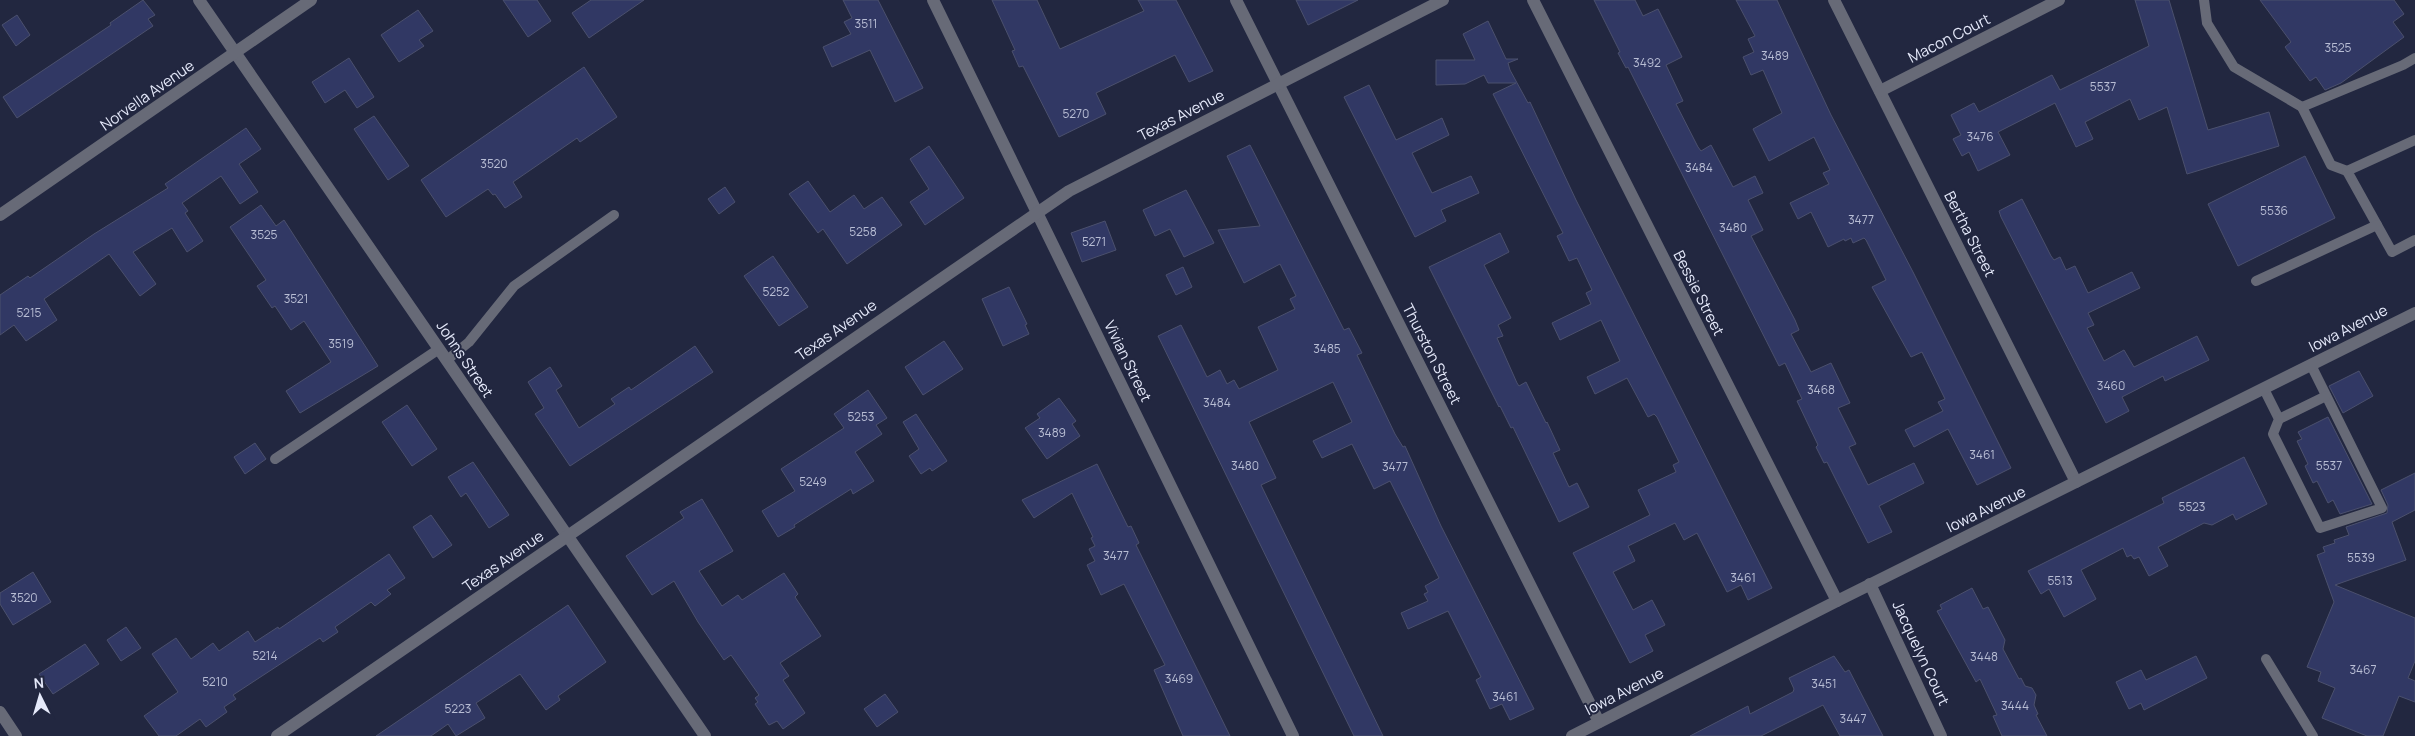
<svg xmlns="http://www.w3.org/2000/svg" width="2415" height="736" font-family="Manrope,sans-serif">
<rect width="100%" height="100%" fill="#222740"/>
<g fill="#313864" stroke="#4b506d">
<polygon points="143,0 155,15 148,19 153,26 17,118 3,97 111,25 110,23"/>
<polygon points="503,0 537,0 551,21 528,37"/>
<polygon points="591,0 644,0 589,38 572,13"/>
<polygon points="843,0 878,0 923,88 895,102 870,50 832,67 823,47 851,34 844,22 852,18"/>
<polygon points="992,0 1037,0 1060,49 1144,11 1138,0 1176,0 1213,71 1189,82 1175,55 1096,93 1106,114 1059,137 1023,66 1019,67 1012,51 1015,50"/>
<polygon points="1296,0 1358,0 1308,25"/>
<polygon points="1594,0 1635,0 1643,16 1658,9 1682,57 1666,65 1683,101 1676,104 1698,147 1701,151 1711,145 1733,187 1755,176 1763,193 1748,200 1763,230 1751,236 1795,320 1799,330 1791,334 1811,372 1831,363 1850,403 1838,408 1856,444 1849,447 1868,485 1914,463 1924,483 1879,506 1892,532 1868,543 1836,480 1827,462 1824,463 1816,447 1818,445 1797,401 1802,399 1785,363 1779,366 1628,67 1626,68 1618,53 1620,52"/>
<polygon points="1736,0 1777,0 1831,115 1913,272 2011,468 1977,485 1948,429 1914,447 1905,430 1943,411 1938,402 1945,399 1922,352 1911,357 1872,287 1886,280 1866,240 1864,238 1853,243 1851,238 1845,241 1844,239 1828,247 1811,212 1798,219 1790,203 1829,184 1823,173 1830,170 1814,137 1769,161 1753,129 1782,113 1763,70 1751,75 1743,57 1754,52 1748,39 1755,36"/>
<polygon points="2135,0 2169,0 2208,130 2269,112 2279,146 2187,174 2167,107 2139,120 2130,99 2085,122 2093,139 2076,147 2055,103 1998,132 2010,155 1978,171 1969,152 1962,156 1953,139 1961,135 1951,115 1974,103 1979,112 2052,75 2060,90 2149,46"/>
<polygon points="2260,0 2394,0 2404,14 2393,22 2404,37 2341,83 2325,90 2316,77 2310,81 2285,47 2291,42"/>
<polygon points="418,10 433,31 419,40 424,46 399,62 381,35"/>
<polygon points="17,15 30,35 16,46 2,25"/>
<polygon points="1488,21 1506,59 1518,59 1508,63 1510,70 1528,103 1530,102 1576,200 1772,588 1748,600 1741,585 1727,592 1697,533 1684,540 1675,523 1628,546 1635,561 1613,572 1633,610 1652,600 1665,625 1645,635 1653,651 1630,663 1573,553 1650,515 1638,490 1676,472 1673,465 1679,462 1657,417 1654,414 1648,417 1627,378 1595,394 1587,377 1620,361 1601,320 1560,340 1552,323 1591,304 1586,293 1592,290 1577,258 1569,261 1557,236 1563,233 1493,94 1516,83 1488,83 1484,75 1465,84 1436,85 1436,60 1475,60 1463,34"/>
<polygon points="349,58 374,97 357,108 345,90 325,103 312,82"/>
<polygon points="584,67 617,117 580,142 577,138 513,182 522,197 505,208 495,194 493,195 488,189 446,217 421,180"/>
<polygon points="1369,85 1396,140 1442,118 1449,135 1412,153 1432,193 1471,176 1479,193 1441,210 1446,221 1415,237 1344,97"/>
<polygon points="374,116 409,166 388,180 354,129"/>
<polygon points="246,128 261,149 239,164 258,192 240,204 221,176 182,203 188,211 185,213 203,241 187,252 172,228 133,252 156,284 140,296 109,254 44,299 57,320 26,341 14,325 0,335 0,295 28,276 30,278 94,234 168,188 165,184"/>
<polygon points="1250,145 1344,330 1349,328 1362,353 1357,355 1395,434 1403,447 1405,446 1441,526 1534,709 1510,720 1502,704 1490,709 1476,680 1481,677 1448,611 1408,629 1401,613 1428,601 1424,594 1428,592 1425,586 1439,578 1390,481 1374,489 1352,444 1322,458 1313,441 1352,422 1333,382 1249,422 1276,478 1261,485 1383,736 1354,736 1158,336 1181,325 1207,377 1220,370 1227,384 1234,380 1239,389 1278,370 1258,327 1295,309 1290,299 1296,296 1280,264 1244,283 1218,230 1260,226 1227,156"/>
<polygon points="929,146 964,198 925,225 910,202 929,189 910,159"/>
<polygon points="2305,156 2335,218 2238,266 2208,204"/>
<polygon points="808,181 830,212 854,195 864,209 882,197 902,225 847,264 823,229 818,233 789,194"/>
<polygon points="725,187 735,202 719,214 708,199"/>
<polygon points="1186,190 1214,243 1184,257 1170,229 1155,236 1143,210"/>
<polygon points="2022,199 2051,256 2054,260 2060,257 2066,270 2075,266 2088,293 2132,272 2140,288 2088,313 2094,325 2087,328 2104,361 2124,350 2134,367 2197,336 2209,360 2165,381 2163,376 2122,397 2129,411 2106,423 2001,217 1999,211"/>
<polygon points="261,205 276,226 284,220 378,366 300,413 286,391 331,362 304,321 291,330 275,306 272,308 257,286 266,280 230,227"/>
<polygon points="1105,221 1116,250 1082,262 1071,233"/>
<polygon points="1500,233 1509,252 1484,265 1511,318 1498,325 1503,336 1497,338 1517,383 1519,386 1526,382 1546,423 1547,422 1560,450 1553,453 1569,487 1577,483 1589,507 1559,522 1513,427 1511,428 1500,406 1499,407 1429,267"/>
<polygon points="773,256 808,307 779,326 744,276"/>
<polygon points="1183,267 1192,287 1176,295 1166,275"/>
<polygon points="1009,287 1027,324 1025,325 1029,334 1003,346 982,299"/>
<polygon points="944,341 963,369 923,395 905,367"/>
<polygon points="695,346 713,372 570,466 535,414 544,408 528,382 550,367 562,386 556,390 579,428 615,404 611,399 629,387 631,390"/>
<polygon points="2359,371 2373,396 2343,413 2329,386"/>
<polygon points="868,390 887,418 876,425 882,434 855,452 874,481 853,494 851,489 794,525 795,527 778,537 762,511 795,491 781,469 844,428 834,414"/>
<polygon points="1059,398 1076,421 1072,424 1080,436 1047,459 1025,428 1040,418 1037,414"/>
<polygon points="407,405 437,449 412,466 382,422"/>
<polygon points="916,414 947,461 932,471 930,468 921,474 909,456 919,449 903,422"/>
<polygon points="2328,417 2372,504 2340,514 2333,500 2328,503 2317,481 2313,483 2305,466 2308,464 2297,441 2302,439 2298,432"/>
<polygon points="255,443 266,459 245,474 234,457"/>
<polygon points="2244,457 2267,504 2236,520 2233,514 2212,525 2204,523 2158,547 2168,566 2149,576 2139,557 2134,559 2131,555 2127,557 2123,548 2081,570 2096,599 2064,617 2049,589 2041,594 2028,571 2164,503 2162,498"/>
<polygon points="473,462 509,515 489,528 466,493 461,497 448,477"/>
<polygon points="1097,464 1128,527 1131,526 1139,543 1136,545 1230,736 1183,736 1154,670 1165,665 1124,584 1101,595 1087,565 1095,561 1089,549 1095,546 1091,538 1093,537 1072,493 1034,518 1022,500"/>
<polygon points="2415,473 2415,510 2392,522 2406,560 2335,585 2415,618 2415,661 2408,678 2415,681 2415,702 2399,696 2383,736 2367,736 2322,718 2335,688 2318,681 2321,672 2307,667 2334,602 2317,555 2325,552 2323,547 2335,543 2334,540 2349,535 2346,527 2387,513 2388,505 2381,490"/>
<polygon points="702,499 733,551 699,571 722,606 738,595 742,600 784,573 798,594 795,597 821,636 780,663 789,676 783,680 805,713 783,729 777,721 769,725 755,704 758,702 755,698 759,695 731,655 724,660 698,622 674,581 652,595 626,556 684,518 680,512"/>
<polygon points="431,515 452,545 433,558 413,527"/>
<polygon points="389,554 405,578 387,590 391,594 375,606 371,602 335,627 338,632 323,642 320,638 233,695 236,699 224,707 227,712 206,727 200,719 176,736 159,736 144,716 178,692 152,654 176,638 191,659 213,643 219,651 248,631 255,642 278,627 279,629"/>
<polygon points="33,572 51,602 13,625 0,604 0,593"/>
<polygon points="1972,588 1983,609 1988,607 2005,640 2003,649 2019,679 2021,678 2025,686 2032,688 2036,695 2034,705 2038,714 2036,715 2047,736 2002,736 1993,716 1997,715 1980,679 1976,682 1937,611 1942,609 1940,605"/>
<polygon points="568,605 606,662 558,696 560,700 546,710 520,674 476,703 485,718 456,736 448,724 431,736 376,736"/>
<polygon points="126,627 141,648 121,661 107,640"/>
<polygon points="85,644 99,664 53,694 39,674"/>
<polygon points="1834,656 1845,672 1849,670 1883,736 1840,736 1823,705 1761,736 1690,736 1748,706 1750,714 1793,692 1794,689 1789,678"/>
<polygon points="2196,656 2207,678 2144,710 2141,703 2129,709 2116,682 2141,670 2146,680"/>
<polygon points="885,694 898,712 877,727 864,709"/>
</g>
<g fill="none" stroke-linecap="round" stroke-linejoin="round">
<g stroke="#676a77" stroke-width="10">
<polyline points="2204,0 2207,23 2234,67 2302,107 2403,65 2415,58"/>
<polyline points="2302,107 2331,165 2347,171"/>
<polyline points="2415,140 2347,171 2392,252 2415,240"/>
<polyline points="2256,281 2377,225"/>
<polyline points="447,360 469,342 514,286 614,215"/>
<polyline points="2264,389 2279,419 2273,434 2320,528 2382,508 2311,365"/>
<polyline points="2279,419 2326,396"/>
<polyline points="275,459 439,349"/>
<polyline points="2266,659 2313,736"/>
</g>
<g stroke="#676a77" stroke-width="12">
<polyline points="199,0 705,736"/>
<polyline points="933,0 1293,736"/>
<polyline points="1236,0 1599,722"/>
<polyline points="1533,0 1837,601"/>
<polyline points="1834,0 2076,482"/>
<polyline points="1880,91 2059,0"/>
<polyline points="0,215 311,0"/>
<polyline points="1870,584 1941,736"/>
<polyline points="0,712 16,736"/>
<polyline points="277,736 1069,191 1443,0"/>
<polyline points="1572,736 1837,601 2415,313"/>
</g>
</g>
<g text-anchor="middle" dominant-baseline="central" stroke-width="4" stroke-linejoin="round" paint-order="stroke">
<g font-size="12" fill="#b8bdd4">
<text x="866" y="23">3511</text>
<text x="2338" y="47">3525</text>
<text x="1775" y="55">3489</text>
<text x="1647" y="62">3492</text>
<text x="2103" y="86">5537</text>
<text x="1076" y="113">5270</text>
<text x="1980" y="136">3476</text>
<text x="494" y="163">3520</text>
<text x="1699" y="167">3484</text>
<text x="2274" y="210">5536</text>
<text x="1861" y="219">3477</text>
<text x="1733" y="227">3480</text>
<text x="863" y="231">5258</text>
<text x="264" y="234">3525</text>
<text x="1094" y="241">5271</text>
<text x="776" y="291">5252</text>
<text x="296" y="298">3521</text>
<text x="29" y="312">5215</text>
<text x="341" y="343">3519</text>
<text x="1327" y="348">3485</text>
<text x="2111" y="385">3460</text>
<text x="1821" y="389">3468</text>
<text x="1217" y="402">3484</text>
<text x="861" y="416">5253</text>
<text x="1052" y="432">3489</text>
<text x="1982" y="454">3461</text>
<text x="1245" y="465">3480</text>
<text x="2329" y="465">5537</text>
<text x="1395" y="466">3477</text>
<text x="813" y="481">5249</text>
<text x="2192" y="506">5523</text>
<text x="1116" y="555">3477</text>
<text x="2361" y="557">5539</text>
<text x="1743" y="577">3461</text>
<text x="2060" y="580">5513</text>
<text x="24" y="597">3520</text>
<text x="265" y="655">5214</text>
<text x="1984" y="656">3448</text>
<text x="2363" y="669">3467</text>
<text x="1179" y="678">3469</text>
<text x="215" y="681">5210</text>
<text x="1824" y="683">3451</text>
<text x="1505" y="696">3461</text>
<text x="2015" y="705">3444</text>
<text x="458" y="708">5223</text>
<text x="1853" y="718">3447</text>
</g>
<g font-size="15" fill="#e5e9fa" stroke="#222740">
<text transform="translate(1949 38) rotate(-27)">Macon Court</text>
<text transform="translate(147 95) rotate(-35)">Norvella Avenue</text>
<text transform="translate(1181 115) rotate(-27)">Texas Avenue</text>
<text transform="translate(1970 234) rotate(63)">Bertha Street</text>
<text transform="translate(1699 293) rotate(63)">Bessie Street</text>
<text transform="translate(2348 328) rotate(-27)">Iowa Avenue</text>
<text transform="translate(836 330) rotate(-35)">Texas Avenue</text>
<text transform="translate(1432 354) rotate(63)">Thurston Street</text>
<text transform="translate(465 359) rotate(56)">Johns Street</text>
<text transform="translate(1128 361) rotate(64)">Vivian Street</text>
<text transform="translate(1986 509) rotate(-26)">Iowa Avenue</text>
<text transform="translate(503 561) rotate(-35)">Texas Avenue</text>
<text transform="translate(1921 653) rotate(65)">Jacquelyn Court</text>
<text transform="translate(1624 691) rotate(-27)">Iowa Avenue</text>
</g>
</g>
<g transform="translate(40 696) rotate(355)" stroke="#222740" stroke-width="4" paint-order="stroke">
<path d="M0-4L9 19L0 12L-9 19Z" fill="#e5e9fa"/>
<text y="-8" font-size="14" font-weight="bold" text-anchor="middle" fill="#e5e9fa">N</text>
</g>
</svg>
